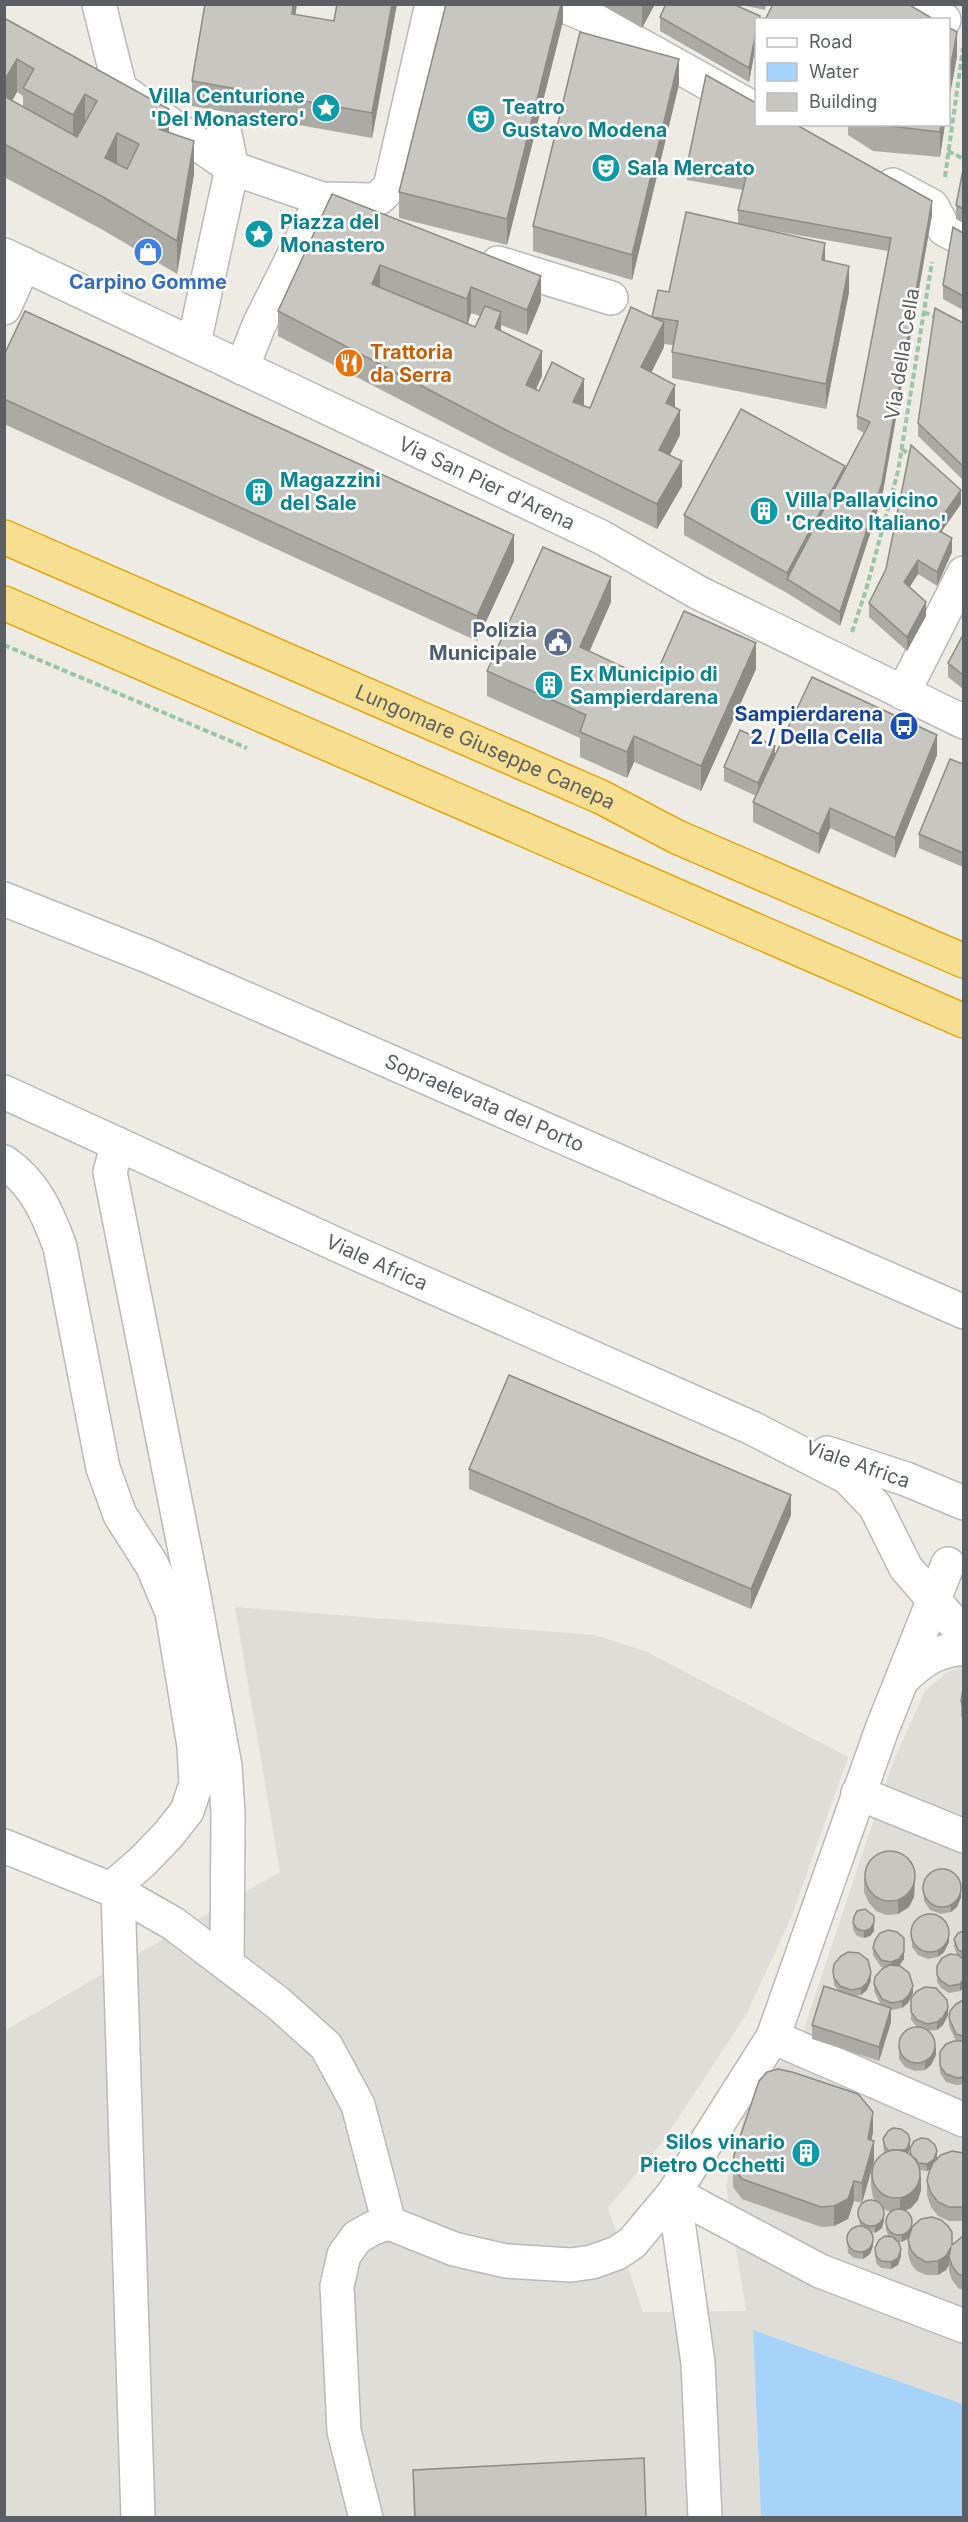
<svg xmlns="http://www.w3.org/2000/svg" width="968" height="2522" font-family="Inter,sans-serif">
<rect width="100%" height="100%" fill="#edebe3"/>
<polygon fill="#dfddd8" points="235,1607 595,1635 647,1652 848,1757 791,1918 746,2015 663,2141 608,2208 643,2312 746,2311 726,2186 749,2097 800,2041 893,1762 925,1691 945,1674 963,1665 963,2404 753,2330 761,2517 5,2517 4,2031 280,1872"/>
<polygon fill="#a6d3fa" points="753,2330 963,2404 963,2517 761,2517"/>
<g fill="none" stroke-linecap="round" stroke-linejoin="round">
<g stroke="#b6b9bd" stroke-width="36">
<g id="minor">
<polyline points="99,4 120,89 232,168 322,199 372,200 379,198 390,187 432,4"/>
<polyline points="560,4 588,16 756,110"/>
<polyline points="919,4 944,20"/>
<polyline points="893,185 932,206 944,229 964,240"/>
<path id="s1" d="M4,255L601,537L699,593L964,722"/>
<polyline points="498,263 611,298"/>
<polyline points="4,308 24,264"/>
<polyline points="194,343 232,168 221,116"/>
<polyline points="242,368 259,325 322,199"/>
<polyline points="903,693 964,573"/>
<path id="s2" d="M4,899L150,957L964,1312"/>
<path id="s3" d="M4,1092L353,1252L752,1428L847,1477L875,1506L906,1568L953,1622"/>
<polyline points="118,1144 110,1172 193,1591 225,1766 228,1813 227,1963"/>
<path d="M4,1162C35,1183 48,1214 60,1247L103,1468L120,1515L152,1565L172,1612L194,1746L196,1784L187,1811L168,1835L143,1861L111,1889"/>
<polyline points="827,1453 906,1479 964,1503"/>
<path d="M903,1679C921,1661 937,1650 964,1648"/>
<polyline points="858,1793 964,1836"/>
<polyline points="4,1846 118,1892 174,1924 278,2003 326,2046 358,2105 389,2223"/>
<polyline points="118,1892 138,2518"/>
<polyline points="773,2037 964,2120"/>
<polyline points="674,2193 698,2363 705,2518"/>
<polyline points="674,2193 820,2271 964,2326"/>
<polyline points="366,2518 344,2431 337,2286 344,2255 357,2237 373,2228 389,2223 454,2249 506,2261 571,2265 592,2262 617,2253 632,2243 674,2193 773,2037 882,1729 948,1564"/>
</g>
</g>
<g stroke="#e4a60d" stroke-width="36">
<g id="highway">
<path id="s4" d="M4,537L601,797L677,837L964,961"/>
<polyline points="4,603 964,1021"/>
</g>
</g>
<g stroke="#9bc4a8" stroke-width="4" stroke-dasharray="6 3" stroke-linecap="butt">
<polyline points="948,151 964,159"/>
<polyline points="945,177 963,48"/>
<polyline points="924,312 937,318"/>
<polyline points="902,449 913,458"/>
<polyline points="852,632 866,590 898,471 932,262"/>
<polyline points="4,645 247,748"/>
</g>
<use href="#minor" stroke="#fff" stroke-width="33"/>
<use href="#highway" stroke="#f7df91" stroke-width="33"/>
</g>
<g fill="#acaaa5" fill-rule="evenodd">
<polygon points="337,4 397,4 372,138 192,106 192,81 295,15 334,21"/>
<polygon points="563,4 563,21 507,245 399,218 399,192"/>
<polygon points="600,4 655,4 642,28"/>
<polygon points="738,4 766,4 765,10"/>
<polygon points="660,17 760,20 749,82 660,31"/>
<path d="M4,18L169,132L194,174L177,274L103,230L4,177ZM17,92L23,96V107L12,101Z"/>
<path d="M706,75L932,215L882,497L840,626L787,593L684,535V515L845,470L864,433L857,429V416L888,251L752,227L825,261L849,292L826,409L672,378V352L673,345L664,344V347L651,373L675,407L680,435L670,455L682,486L657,529L506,455L278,336V311L332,194L541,301L527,335L501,325V332L542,376L536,389L584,404L583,406L590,408L669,292L738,224V210L743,190L687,180V166ZM471,313L480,316L475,327L468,324Z"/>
<polygon points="679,84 632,280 533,251 533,226"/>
<polygon points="848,124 945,124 940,157 873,151 848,135"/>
<polygon points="963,170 963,223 956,219 956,205"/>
<polygon points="963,233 963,310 943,299 943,285"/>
<polygon points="963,323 963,480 918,436 918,423"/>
<polygon points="4,355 514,561 477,641 4,424"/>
<polygon points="961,504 941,532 952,552 937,586 918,574 909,587 926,616 907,651 869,617 869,603"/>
<polygon points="611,602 589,652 653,681 756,669 701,791 634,762 627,778 580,757 580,738 487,696 487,671"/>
<polygon points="963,635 963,689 948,677 948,663"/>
<polygon points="775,755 937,755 895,858 830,828 819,854 753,822 753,802 756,796 724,781 724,767"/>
<polygon points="963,764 963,867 919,848 919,834"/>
<polygon points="469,1469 791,1515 751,1609 469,1489"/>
<polygon points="963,1689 963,1721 961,1715 961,1701"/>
<polygon points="864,1878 915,1885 914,1897 909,1907 898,1914 886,1915 876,1911 869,1903 864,1892"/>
<polygon points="924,1881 961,1897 957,1907 951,1912 941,1914 930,1910 924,1901"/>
<polygon points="854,1917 874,1931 870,1936 864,1938 857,1936 853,1930"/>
<polygon points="912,1926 949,1942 944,1952 938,1957 928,1959 918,1955 912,1947"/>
<polygon points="963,1931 963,1988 960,1991 949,1993 941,1988 937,1982 937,1966 957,1955 954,1946 954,1939"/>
<polygon points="873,1948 904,1959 898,1966 913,1993 908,2003 902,2008 891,2010 891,2022 879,2061 812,2039 812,2025 839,1991 834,1985 833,1971 871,1980 867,1990 861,1995 855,1996 881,2005 874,1991 874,1984 885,1968 881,1967 873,1955"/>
<polygon points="911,1998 948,2015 943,2025 937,2030 928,2031 936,2055 931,2065 925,2070 915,2071 905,2067 899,2059 899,2038 917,2027 911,2020"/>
<polygon points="963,2000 963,2084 957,2085 946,2082 940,2073 940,2052 956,2041 949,2026 949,2018"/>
<polygon points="873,2132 871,2140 874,2161 862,2203 854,2201 848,2219 834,2226 821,2227 742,2199 733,2187 733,2167"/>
<polygon points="883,2139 910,2148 908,2153 910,2155 910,2149 937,2158 936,2160 963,2153 963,2221 949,2221 938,2216 931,2207 927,2195 927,2181 930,2169 927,2171 920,2170 921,2190 918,2200 911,2208 904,2211 912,2227 952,2245 963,2236 963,2290 958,2288 952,2280 949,2271 949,2265 946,2270 938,2275 926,2275 917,2271 911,2264 908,2254 908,2238 902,2242 899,2242 901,2256 898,2265 891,2269 881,2268 876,2263 875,2248 888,2237 886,2228 886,2221 892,2212 888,2211 883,2208 884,2220 882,2228 875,2233 871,2232 873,2246 870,2254 863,2259 854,2258 848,2253 847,2237 860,2226 858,2211 875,2200 873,2198 871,2186 871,2172 884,2153"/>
<polygon points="413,2470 646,2517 414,2517"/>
</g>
<g fill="#8c8b86">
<polygon points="293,4 297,4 292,40 292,14"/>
<polygon points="392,4 397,4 372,138 372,113"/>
<polygon points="561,4 563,4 563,21 507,245 507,219"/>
<polygon points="642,4 655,4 642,28"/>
<polygon points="756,32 756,45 749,82 749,68"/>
<polygon points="957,32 957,57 948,106 948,80"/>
<polygon points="17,59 17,92 4,114 4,81"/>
<polygon points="679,59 679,84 632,280 632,255"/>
<polygon points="85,94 85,127 73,149 73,115"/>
<polygon points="169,109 169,142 159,129"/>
<polygon points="941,124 945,124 940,157 940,132"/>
<polygon points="117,133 117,166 105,158"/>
<polygon points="194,141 194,174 177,274 177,241"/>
<polygon points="932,201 932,215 882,497 840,626 840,612"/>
<polygon points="825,243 825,268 822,260"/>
<polygon points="380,265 380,291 372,284"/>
<polygon points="849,266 849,292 826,409 826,384"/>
<polygon points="541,276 541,301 527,335 527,310"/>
<polygon points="471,287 471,313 467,325 467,299"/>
<polygon points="501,312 501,338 495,328"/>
<polygon points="664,322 664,347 641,393 641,367"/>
<polygon points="542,351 542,376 526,411 526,385"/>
<polygon points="584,379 584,404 573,427 573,402"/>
<polygon points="675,385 675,410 666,403"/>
<polygon points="680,410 680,435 659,475 659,450"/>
<polygon points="682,461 682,486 657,529 657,504"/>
<polygon points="845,466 845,486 787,579 787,573"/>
<polygon points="961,490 961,504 934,542 934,528"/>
<polygon points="514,535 514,561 477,641 477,616"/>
<polygon points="952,538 952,552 937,586 937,572"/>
<polygon points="918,560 918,574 904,596 904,582"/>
<polygon points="611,577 611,602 580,673 580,647"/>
<polygon points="926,602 926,616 907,651 907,637"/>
<polygon points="756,643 756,669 701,791 701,766"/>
<polygon points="937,735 937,755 895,858 895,838"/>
<polygon points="634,736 634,762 627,778 627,752"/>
<polygon points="775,746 775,759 758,797 758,783"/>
<polygon points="830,808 830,828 819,854 819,834"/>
<polygon points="791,1495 791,1515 751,1609 751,1589"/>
<polygon points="915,1871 914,1897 909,1907 898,1914 898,1900"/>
<polygon points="961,1890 961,1897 957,1907 951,1912 951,1905"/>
<polygon points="874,1923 874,1931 870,1936 864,1938 864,1931"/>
<polygon points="949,1935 949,1942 944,1952 938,1957 938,1950"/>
<polygon points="904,1952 904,1959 899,1966 891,1969 891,1962"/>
<polygon points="871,1973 871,1980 867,1990 861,1995 861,1988"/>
<polygon points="963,1980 963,1988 960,1991 960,1984"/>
<polygon points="913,1986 913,1993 908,2003 902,2008 902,2001"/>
<polygon points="891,2008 891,2022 879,2061 879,2047"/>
<polygon points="948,2008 948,2015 943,2025 937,2030 937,2022"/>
<polygon points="936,2047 936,2055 931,2065 925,2070 925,2063"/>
<polygon points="873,2112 873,2132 868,2159 868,2139"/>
<polygon points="910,2140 910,2148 907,2156 900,2153"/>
<polygon points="874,2141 874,2161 862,2203 862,2183"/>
<polygon points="937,2151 937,2158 934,2166 927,2171 927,2164"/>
<polygon points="921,2176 921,2190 918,2200 911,2208 900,2212 900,2199"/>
<polygon points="854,2181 854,2201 848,2219 834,2226 834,2206"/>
<polygon points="884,2213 884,2220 882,2228 875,2233 875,2225"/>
<polygon points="912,2223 912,2230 909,2238 902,2242 902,2235"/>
<polygon points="873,2239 873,2246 870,2254 863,2259 863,2252"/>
<polygon points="951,2247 949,2257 949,2265 946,2270 938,2275 938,2261"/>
<polygon points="901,2249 901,2256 898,2265 891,2269 891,2262"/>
</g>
<g fill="#c8c6c0" stroke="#8c8b86" stroke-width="1.5" fill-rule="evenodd">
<polygon points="205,4 293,4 292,14 334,21 337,4 392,4 372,113 192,81"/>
<polygon points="446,4 561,4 507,219 399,192"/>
<polygon points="666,4 733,4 760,16 759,20 756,20 756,32 749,68 660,17"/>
<polygon points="773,4 908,4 935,20 765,20"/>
<path d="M4,18L169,109L159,129L194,141L177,241L103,197L4,144V96L77,137L97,101L85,94L73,115L23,88L34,69L17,59L4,81ZM117,133L139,144L127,169L105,158Z"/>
<polygon points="948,27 957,32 948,80"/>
<polygon points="580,32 679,59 632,255 533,226"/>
<polygon points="706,75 756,103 756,124 795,124 932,201 882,483 840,612 787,579 870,422 857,416 891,238 738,210 746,177 687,166"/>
<polygon points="872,124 941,124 940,132"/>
<polygon points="963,170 963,209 956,205"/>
<polygon points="332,194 541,276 527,310 471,287 467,299 380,265 372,284 475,327 485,306 501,312 495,328 542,351 526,385 539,391 552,362 584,379 573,402 590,408 631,307 652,317 658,290 669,292 686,212 825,243 822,260 849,266 826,384 672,352 678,321 652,317 664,322 641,367 675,385 666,403 680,410 659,450 682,461 657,504 506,430 278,311"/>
<polygon points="953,227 963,233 963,296 943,285"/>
<polygon points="935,308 963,323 963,466 918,423"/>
<polygon points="25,311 514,535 477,616 4,399 4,355"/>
<polygon points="741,409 845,466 787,573 684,515"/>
<polygon points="911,445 961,490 934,528 952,538 937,572 918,560 904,582 926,602 907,637 869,603 886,569"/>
<polygon points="543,547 611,577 580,647 653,681 684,611 756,643 701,766 634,736 627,752 580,732 586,715 487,671"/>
<polygon points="963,635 963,675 948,663"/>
<polygon points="812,677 937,735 895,838 830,808 819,834 753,802"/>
<polygon points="740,730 775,746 758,783 724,767"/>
<polygon points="950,759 963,764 963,853 919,834"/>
<polygon points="509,1375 791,1495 751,1589 469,1469"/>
<polygon points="963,1689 963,1707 961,1701"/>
<circle cx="890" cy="1876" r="25"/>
<circle cx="942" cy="1888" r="19"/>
<polygon points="865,1909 874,1916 874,1923 870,1929 864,1931 857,1929 853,1923 854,1917 857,1911"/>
<circle cx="930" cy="1933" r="19"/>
<polygon points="888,1930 897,1932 904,1938 904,1952 899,1959 891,1962 881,1960 873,1948 875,1940 880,1933"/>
<polygon points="963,1931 963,1952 958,1950 954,1939 958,1933"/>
<polygon points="848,1952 859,1953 868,1960 871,1973 867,1983 861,1988 851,1990 840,1986 834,1978 833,1971 834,1964 841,1956"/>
<polygon points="950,1954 958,1955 963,1959 963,1980 960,1984 949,1986 941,1981 937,1975 937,1966 942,1958"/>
<polygon points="889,1965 900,1966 909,1973 913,1986 908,1996 902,2001 892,2003 882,1999 874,1984 875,1977 882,1969"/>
<polygon points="824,1986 891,2008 879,2047 812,2025"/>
<polygon points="925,1987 936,1988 947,2000 948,2008 943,2017 937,2022 927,2024 917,2020 911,2012 911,1998 917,1991"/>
<polygon points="963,2000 963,2036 956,2034 949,2018 950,2011 956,2004"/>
<circle cx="917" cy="2045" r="18"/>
<polygon points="954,2041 963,2041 963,2077 957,2078 946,2074 940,2066 940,2052 946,2044"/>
<polygon points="778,2069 792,2072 858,2094 873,2112 868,2139 874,2141 862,2183 854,2181 848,2199 834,2206 821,2207 742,2179 733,2167 734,2155 759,2081 767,2072"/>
<polygon points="893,2128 901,2129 908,2134 910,2140 907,2149 904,2150 892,2150 889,2151 885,2147 883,2139 888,2131"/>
<polygon points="921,2138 928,2139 935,2145 937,2151 934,2159 927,2164 918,2163 916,2159 911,2156 910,2149 914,2141"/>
<circle cx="896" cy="2174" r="24"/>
<polygon points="952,2151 963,2153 963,2207 949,2207 938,2202 931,2193 927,2181 929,2172 933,2163 941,2155"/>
<circle cx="871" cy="2213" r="13"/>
<circle cx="899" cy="2222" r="13"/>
<polygon points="932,2217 941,2220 948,2226 952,2232 952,2245 963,2236 963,2276 958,2274 952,2266 949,2257 951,2247 946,2256 938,2261 926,2262 917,2257 911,2250 908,2240 912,2227 921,2219"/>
<circle cx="860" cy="2239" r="13"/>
<polygon points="885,2236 893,2237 899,2243 901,2249 898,2258 891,2262 881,2261 876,2256 875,2248 879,2240"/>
<polygon points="644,2458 646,2517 415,2517 413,2470"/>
</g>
<defs>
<g id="sight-disc" transform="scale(1.5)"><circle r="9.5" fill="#0f9aa8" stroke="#fff"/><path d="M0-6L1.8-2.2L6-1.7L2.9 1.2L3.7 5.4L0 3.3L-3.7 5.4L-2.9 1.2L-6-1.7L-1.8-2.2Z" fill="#fff"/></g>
<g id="theatre-disc" transform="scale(1.5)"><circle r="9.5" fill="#0f9aa8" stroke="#fff"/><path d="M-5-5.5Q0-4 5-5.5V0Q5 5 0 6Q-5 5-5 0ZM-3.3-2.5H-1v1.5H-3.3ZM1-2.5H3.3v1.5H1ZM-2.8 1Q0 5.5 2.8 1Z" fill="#fff"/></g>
<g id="shop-disc" transform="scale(1.5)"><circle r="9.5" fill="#3f7fe0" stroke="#fff"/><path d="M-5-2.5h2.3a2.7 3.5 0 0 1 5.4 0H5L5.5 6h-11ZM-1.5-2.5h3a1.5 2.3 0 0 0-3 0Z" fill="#fff"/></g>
<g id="restaurant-disc" transform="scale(1.5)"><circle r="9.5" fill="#e8710a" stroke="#fff"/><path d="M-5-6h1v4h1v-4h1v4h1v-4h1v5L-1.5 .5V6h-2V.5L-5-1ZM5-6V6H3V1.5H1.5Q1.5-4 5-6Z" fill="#fff"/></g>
<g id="building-disc" transform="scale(1.5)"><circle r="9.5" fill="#0f9aa8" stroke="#fff"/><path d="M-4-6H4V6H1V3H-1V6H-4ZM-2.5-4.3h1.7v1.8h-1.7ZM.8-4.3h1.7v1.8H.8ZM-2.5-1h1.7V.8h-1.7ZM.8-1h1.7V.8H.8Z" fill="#fff"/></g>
<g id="civic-disc" transform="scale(1.5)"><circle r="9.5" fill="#5c6f8a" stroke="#fff"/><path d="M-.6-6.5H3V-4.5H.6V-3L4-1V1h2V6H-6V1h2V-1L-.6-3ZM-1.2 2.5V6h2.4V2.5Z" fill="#fff"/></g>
<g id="bus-disc" transform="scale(1.5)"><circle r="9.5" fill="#1a4fb4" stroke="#fff"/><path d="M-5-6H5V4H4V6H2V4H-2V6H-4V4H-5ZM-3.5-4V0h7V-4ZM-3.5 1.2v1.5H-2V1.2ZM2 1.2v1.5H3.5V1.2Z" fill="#fff"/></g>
</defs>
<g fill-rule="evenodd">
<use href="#sight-disc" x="326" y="108"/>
<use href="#theatre-disc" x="481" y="119"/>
<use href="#theatre-disc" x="606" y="168"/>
<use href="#sight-disc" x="259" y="234"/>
<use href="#shop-disc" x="148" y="252"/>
<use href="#restaurant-disc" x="349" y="363"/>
<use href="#building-disc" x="259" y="492"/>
<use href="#building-disc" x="764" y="511"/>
<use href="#civic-disc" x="558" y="642"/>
<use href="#building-disc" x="549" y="685"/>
<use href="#bus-disc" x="904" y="726"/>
<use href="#building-disc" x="806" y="2153"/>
</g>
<g text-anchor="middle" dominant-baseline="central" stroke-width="5" stroke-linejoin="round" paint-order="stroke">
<g font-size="20" font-weight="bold" fill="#0d838f" stroke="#fff" text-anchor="start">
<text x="305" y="96" text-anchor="end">Villa Centurione<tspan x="305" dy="23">'Del Monastero'</tspan></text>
<text x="502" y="107">Teatro<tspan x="502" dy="23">Gustavo Modena</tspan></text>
<text x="627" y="168">Sala Mercato</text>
<text x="280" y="222">Piazza del<tspan x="280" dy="23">Monastero</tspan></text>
<text x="280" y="480">Magazzini<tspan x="280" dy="23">del Sale</tspan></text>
<text x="785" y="500">Villa Pallavicino<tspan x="785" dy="23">'Credito Italiano'</tspan></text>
<text x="570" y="674">Ex Municipio di<tspan x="570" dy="23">Sampierdarena</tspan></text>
<text x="785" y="2142" text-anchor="end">Silos vinario<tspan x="785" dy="23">Pietro Occhetti</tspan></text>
</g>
<g font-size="20" font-weight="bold" fill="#366cbe" stroke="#fff">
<text x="148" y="282">Carpino Gomme</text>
</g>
<g font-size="20" font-weight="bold" fill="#c56008" stroke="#fff" text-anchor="start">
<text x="370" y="352">Trattoria<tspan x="370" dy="23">da Serra</tspan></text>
</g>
<g font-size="20" fill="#5b5f63" stroke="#fff">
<text transform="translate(902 354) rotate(-81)">Via della Cella</text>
<text stroke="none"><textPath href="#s1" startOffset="534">Via San Pier d'Arena</textPath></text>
<text stroke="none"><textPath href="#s4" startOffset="525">Lungomare Giuseppe Canepa</textPath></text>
<text stroke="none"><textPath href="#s2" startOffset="522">Sopraelevata del Porto</textPath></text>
<text stroke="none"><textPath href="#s3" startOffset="410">Viale Africa</textPath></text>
<text transform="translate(858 1464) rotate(19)">Viale Africa</text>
</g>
<g font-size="20" font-weight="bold" fill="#4e5e75" stroke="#fff" text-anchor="end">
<text x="537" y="630">Polizia<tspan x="537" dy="23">Municipale</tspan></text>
</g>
<g font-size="20" font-weight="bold" fill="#164399" stroke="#fff" text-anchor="end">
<text x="883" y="714">Sampierdarena<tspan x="883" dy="23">2 / Della Cella</tspan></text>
</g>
</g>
<rect width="968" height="2522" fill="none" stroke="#5b5f63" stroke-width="12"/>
<rect x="755" y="18" width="195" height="108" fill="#ffffff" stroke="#bdbfc1" stroke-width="1.5"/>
<rect x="767" y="38" width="30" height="9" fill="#ffffff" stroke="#bdbfc1" stroke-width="1.5"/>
<text x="809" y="48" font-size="18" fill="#5b5f63">Road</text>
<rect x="767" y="63" width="30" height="18" fill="#a6d3fa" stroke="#bdbfc1" stroke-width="1.5"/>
<text x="809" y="78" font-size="18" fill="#5b5f63">Water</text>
<rect x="767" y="93" width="30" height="18" fill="#c8c6c0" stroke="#bdbfc1" stroke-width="1.5"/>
<text x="809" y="108" font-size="18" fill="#5b5f63">Building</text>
</svg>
